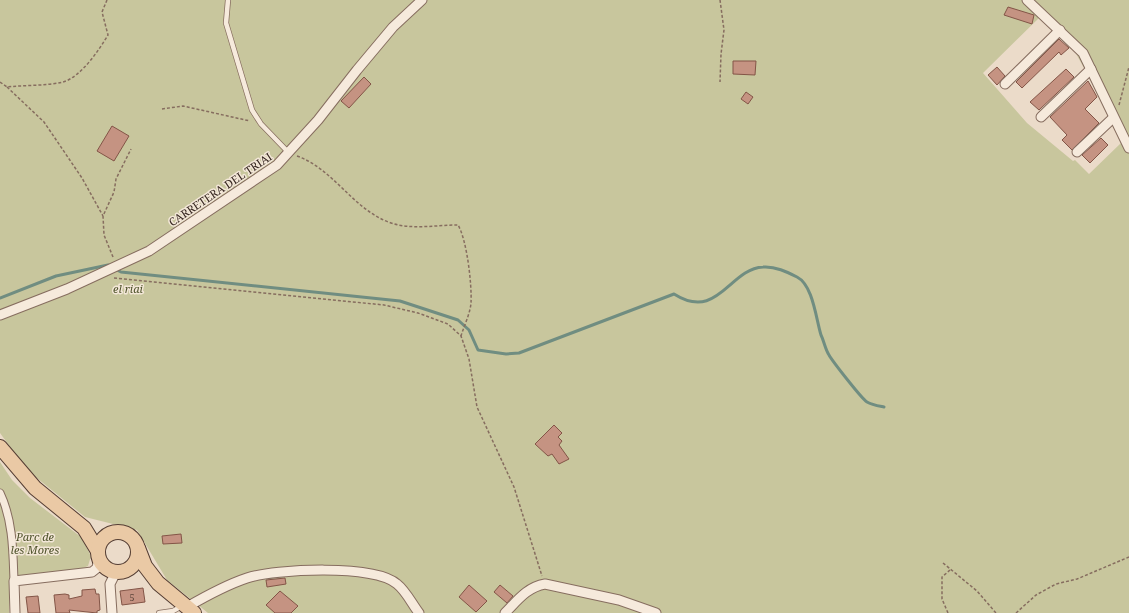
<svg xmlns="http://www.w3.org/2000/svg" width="1129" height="613" font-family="'Noto Serif',serif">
<rect width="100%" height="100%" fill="#ebdbc9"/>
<g fill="#c8c69d" fill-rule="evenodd">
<path d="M0,0H1129V613H208L167,580L137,530L85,517L27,470L0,433ZM1041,16L1074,50L1089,77L1121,143L1089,174L1075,160L1073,161L1027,123L983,73Z"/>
<polygon points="0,462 12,480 30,498 81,537 91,556 88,566 78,570 10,579 9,613 0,613"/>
</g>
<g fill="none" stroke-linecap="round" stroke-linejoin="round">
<g stroke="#708d81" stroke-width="3">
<path d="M115,269L121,272L400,301L458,320L469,330L478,350L506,354L519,353L674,294C718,322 729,269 763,267C775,266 787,272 797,277C813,285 816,319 821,335C824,341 825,349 829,355C833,362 862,399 867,402C872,405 879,406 884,407"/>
<polyline points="0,298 56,276 108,265 111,266"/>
</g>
</g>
<g fill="#c59382" stroke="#835547">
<polygon points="1008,7 1034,15 1032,24 1004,15"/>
<polygon points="1059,39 1069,48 1061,55 1059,52 1022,88 1016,82"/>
<polygon points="733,61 756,61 755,75 733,74"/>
<polygon points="997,67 1005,76 997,85 988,75"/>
<polygon points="1066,69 1074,77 1039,110 1030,102"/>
<polygon points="364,77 371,84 349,108 341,101"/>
<polygon points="1088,81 1097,97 1085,109 1099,123 1072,150 1062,140 1067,135 1050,117"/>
<polygon points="746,92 753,97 748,104 741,99"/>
<polygon points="112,126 129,136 114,161 97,151"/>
<polygon points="1101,138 1108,145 1090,163 1082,155"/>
<polygon points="554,425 562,433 558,437 562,441 559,445 569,459 559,464 552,454 548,456 535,444"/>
<polygon points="181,534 182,543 163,544 162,536"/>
<polygon points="285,578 286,584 267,587 266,580"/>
<polygon points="469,585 487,601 476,612 459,597"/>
<polygon points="500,585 513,596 507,603 494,592"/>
<polygon points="143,588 145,602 122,605 120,591"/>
<polygon points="95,589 96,594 99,594 100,610 97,611 97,613 69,610 70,613 56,613 54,595 65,594 69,595 69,599 82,596 82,590"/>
<polygon points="280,591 298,606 291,613 275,613 266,605"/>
<polygon points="38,596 40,613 28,613 26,597"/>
</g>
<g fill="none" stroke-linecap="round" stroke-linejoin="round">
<g stroke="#866d5f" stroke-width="6">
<g id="service">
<polyline points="228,0 226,23 252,110 261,124 289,153"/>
<polyline points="159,613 173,611 182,606"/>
</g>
</g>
<g stroke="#866d5f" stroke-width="9">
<path id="pedestrian" d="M0,493C13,520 13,552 14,581"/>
</g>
<g stroke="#866d5f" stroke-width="11">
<g id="minor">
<polyline points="1027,0 1083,53 1129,148"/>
<polyline points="1005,84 1060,30"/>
<polyline points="1041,117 1091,69"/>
<polyline points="1077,152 1113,118"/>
<polyline points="0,315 67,289 149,251 277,165 318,120 357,70 393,27 422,0"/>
<path d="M187,607C206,596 226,585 247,578C275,569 375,564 397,584C406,591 412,604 419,613"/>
<polyline points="15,613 14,581 92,572 97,568 99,558"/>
<polyline points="112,613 110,584 116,572"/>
<path d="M505,613C517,601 527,587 545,584L619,600L656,613"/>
</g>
</g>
<g stroke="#543d33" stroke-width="16">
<g id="primary">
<polyline points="0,447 35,488 84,528 98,551"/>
<circle cx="118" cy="552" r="20"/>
<polyline points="138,548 145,566 158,583 194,613"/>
</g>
</g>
<g stroke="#866d5f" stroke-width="1.5" stroke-dasharray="3 2" stroke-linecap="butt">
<polyline points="720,0 724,30 721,54 720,82"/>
<path d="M0,82L7,87C25,85 46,86 63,82C81,77 99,50 108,35L102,12L107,0"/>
<polyline points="7,87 44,122 82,178 103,216"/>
<polyline points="1119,105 1129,67"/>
<polyline points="162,109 183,106 250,121"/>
<path d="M297,156C334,169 353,210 391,223C412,230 436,225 458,225C467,240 472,285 471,303C470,314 464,326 461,336"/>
<polyline points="113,257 104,235 103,216 114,192 116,179 131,149"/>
<polyline points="114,278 384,305 418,313 448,324 461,336 469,359 477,407 514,487 542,576"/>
<polyline points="943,563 977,591 996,613"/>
<polyline points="948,613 942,599 942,577 950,570"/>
<polyline points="1016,613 1036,595 1056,584 1077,579 1129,557"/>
</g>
<use href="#service" stroke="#f6eadc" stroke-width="4.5"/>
<use href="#pedestrian" stroke="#f6eadc" stroke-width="7"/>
<use href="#minor" stroke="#f6eadc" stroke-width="9"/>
<use href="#primary" stroke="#eac9a5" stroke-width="14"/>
</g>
<g text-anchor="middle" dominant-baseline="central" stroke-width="3" stroke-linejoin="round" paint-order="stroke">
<g font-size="9" fill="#5a4339">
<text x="132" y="597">5</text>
</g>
<g font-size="11" fill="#372821" stroke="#f3e7d8">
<text transform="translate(220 189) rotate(-34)">CARRETERA DEL TRIAI</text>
</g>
<g font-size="11" font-style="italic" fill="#4e522a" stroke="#f3e7d8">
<text x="128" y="288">el riai</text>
<text x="35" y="536">Parc de<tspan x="35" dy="13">les Mores</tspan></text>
</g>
</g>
</svg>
